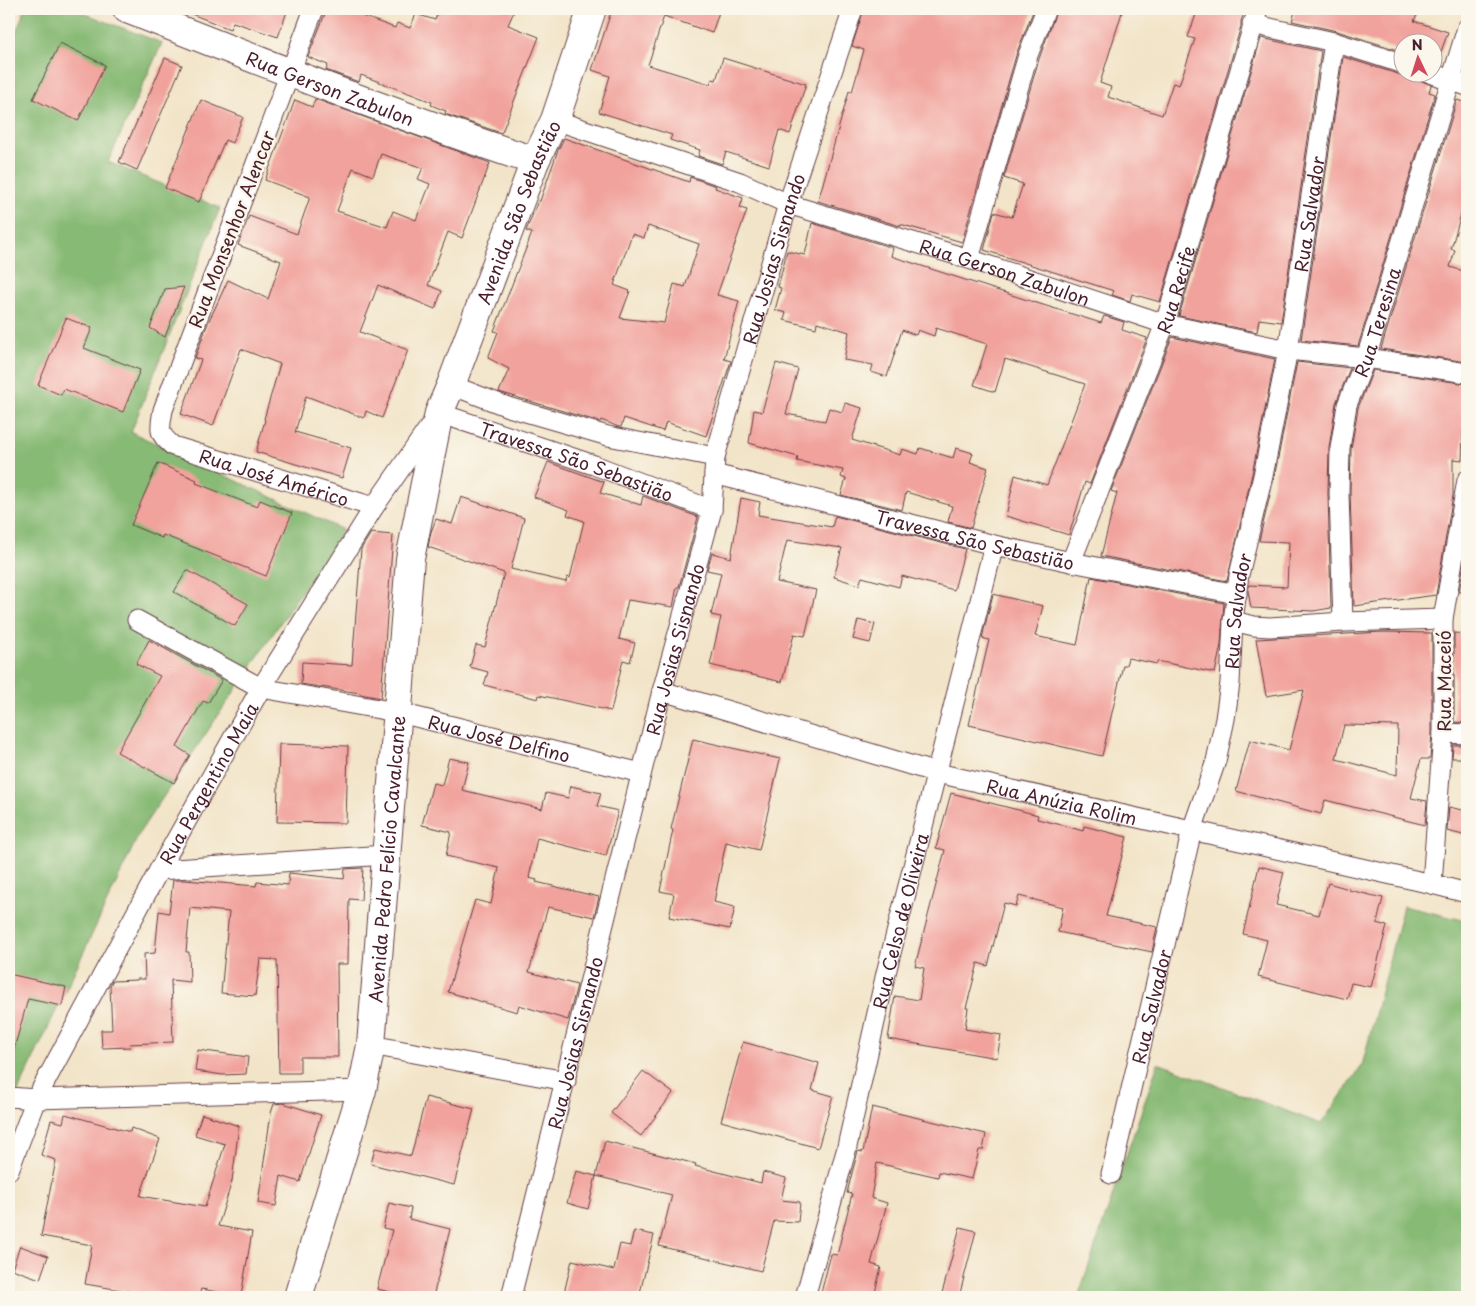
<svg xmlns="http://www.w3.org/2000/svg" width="1476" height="1306" font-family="'Playpen Sans',sans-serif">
<rect width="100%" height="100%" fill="#fbf7ec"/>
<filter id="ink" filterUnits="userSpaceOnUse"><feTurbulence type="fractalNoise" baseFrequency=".02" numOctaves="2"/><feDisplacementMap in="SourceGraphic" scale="10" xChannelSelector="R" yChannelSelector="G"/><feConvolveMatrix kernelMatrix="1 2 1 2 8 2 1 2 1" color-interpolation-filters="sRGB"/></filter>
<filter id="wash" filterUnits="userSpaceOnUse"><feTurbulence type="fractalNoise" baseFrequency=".0096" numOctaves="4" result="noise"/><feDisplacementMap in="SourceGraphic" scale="20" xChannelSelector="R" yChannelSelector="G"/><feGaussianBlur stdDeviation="1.12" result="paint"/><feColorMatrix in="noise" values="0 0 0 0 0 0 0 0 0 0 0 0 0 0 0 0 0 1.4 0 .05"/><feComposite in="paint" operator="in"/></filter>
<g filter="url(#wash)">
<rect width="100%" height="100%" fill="#f2e4c8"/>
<g fill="#87ba74" stroke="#686c50">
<polygon points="25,9 73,9 162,43 108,162 220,208 131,432 343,530 141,830 9,1111 9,50"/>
<polygon points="1403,906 1467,921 1467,1297 1078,1297 1158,1063 1321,1124 1362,1066"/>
</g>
<g id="blocks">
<g fill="#f1a29c" fill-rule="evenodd">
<polygon points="181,9 288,9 278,37 233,22 230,29 181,10"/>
<polygon points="327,9 365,9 362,16 395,28 397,23 410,28 416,14 435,20 439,9 515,9 508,25 539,37 502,132 501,133 445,114 446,111 431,105 432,102 361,75 359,82 326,70 328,65 308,57"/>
<polygon points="612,9 720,9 712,33 664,16 648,65 710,84 712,79 716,80 723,58 806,84 790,134 779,130 769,166 726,152 722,164 698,156 700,150 670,140 672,135 599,112 610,76 592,70"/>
<polygon points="864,9 1034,9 1017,52 983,171 982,171 962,242 900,224 900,226 818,201 849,91 852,92 864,50 852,46"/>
<polygon points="1057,9 1123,9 1100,83 1111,87 1108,97 1162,115 1173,83 1179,85 1195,39 1188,37 1198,9 1246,9 1241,21 1241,26 1160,302 1132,294 1130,301 1112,295 1114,291 984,250 994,212 1012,217 1023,184 1004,178 1039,59"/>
<polygon points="1296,9 1420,9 1414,21 1448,32 1437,63 1434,62 1434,42 1404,42 1404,52 1337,31 1292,21"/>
<polygon points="1261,38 1321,51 1281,322 1259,319 1257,332 1179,316"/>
<polygon points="60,43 105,65 78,121 33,99"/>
<polygon points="1343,57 1401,75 1417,72 1420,80 1431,85 1429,92 1435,94 1358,346 1301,340"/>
<polygon points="165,58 182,65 137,170 119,162"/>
<path d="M315,99L490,163L462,238L448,232L428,285L442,291L435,309L378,285L360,332L408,350L382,418L366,411L364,418L306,396L295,432L351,448L342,478L256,452L265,420L264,419L280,364L241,349L213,426L181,414L201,360L195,358L208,323L228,280L268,299L281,261L238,245L249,216L297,234L310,197L265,180L295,100L312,107ZM381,154L423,168L418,179L430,184L416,220L393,211L387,227L337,211L353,168L373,176Z"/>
<polygon points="201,100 243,117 232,143 225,140 199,202 165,188"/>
<polygon points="1457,100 1467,103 1467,193 1451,249 1455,250 1450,267 1467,272 1467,362 1381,349"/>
<path d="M564,138L689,182L690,177L716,186L715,188L743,198L740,208L747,210L717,295L739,301L724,359L731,361L706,436L666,422L663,431L624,418L621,427H619L601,420L600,422L499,392L509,369L488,358L498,332L494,331L532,233L526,231L538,201H540L558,150ZM648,226L699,244L685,287L674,284L664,323L620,318L630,291L614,285L632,234L644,238Z"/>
<polygon points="812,223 893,248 891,256 1024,299 1101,323 1104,316 1124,322 1122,330 1147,338 1090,484 1085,482 1069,535 1006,516 1015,475 1047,485 1085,384 1005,359 995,392 974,385 987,344 936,328 934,336 918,330 916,335 902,330 887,377 871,372 873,365 844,360 849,332 817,322 816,328 784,320 786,313 775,310 781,288 778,287 787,251 805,255"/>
<polygon points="184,287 165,337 150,328 165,289"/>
<polygon points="66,318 92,328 84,348 140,370 123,412 64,389 61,395 38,385"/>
<polygon points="1172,337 1275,359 1252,474 1227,581 1101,556 1117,493 1111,491"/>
<polygon points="1297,362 1350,368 1336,403 1329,448 1328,493 1331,608 1313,611 1251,608 1248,591 1249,585 1287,587 1289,542 1259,541 1274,478"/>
<polygon points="776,363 798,369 786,414 825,421 829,408 842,412 845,403 862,408 852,440 900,455 902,449 918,454 920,448 953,458 956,448 973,453 970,462 988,468 971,528 948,522 952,506 906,492 902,510 841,495 846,479 841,477 843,470 797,461 798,457 749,443 754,410 762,412"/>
<polygon points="1373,370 1467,384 1467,432 1463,431 1462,460 1453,459 1453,495 1436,595 1354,606 1350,493 1351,449 1358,408"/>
<polygon points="548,462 604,482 600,493 641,505 643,496 698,517 679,587 677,587 673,607 628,600 619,639 635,643 630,662 623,660 611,711 539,695 538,699 484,685 488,672 470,667 476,645 485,647 504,573 428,547 431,532 436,519 452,524 461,497 524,518 511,569 566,582 567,577 570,578 584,521 567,515 569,510 534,497"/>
<polygon points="158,463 197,480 196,483 257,507 260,500 292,513 266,576 163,535 162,538 131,525"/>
<polygon points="741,498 760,502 758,515 832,527 835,516 965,549 954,590 902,576 899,587 862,577 859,585 834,577 842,548 787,540 777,582 816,590 805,636 794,634 782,682 710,665 721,617 711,615 721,573 707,570 712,553 731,558"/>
<polygon points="371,533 393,535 381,698 360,694 360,693 301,684 302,662 352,665 361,549"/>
<polygon points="1467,545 1467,591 1459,592"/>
<polygon points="187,570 248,604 235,626 174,592"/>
<polygon points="1091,577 1224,603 1221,645 1215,673 1157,661 1157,664 1128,658 1126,665 1123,665 1102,756 969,725 989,640 982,638 993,594 1043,606 1035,636 1077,645"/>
<polygon points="858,620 875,624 870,643 853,639"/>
<path d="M1383,632L1432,633V733L1430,759H1421L1411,798L1427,801L1425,825L1325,800L1321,814L1236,791L1250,740L1289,750L1304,690L1266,696L1256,639ZM1344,725L1398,726L1397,775L1336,759Z"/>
<polygon points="1454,633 1467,634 1467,723 1454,722"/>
<polygon points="149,640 222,680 208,703 203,701 177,747 190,755 174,783 117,752 160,676 136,664"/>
<polygon points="693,739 780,759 759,850 726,842 714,902 735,907 730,929 669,917 674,894 660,891 673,830 671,829"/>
<polygon points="279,744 348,746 346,823 277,822"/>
<polygon points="1453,745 1467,745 1467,758 1452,758"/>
<polygon points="449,758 469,762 462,790 542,809 546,793 568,798 571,786 601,793 597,806 618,811 606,856 537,838 529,878 537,880 536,882 599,897 594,917 548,907 529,972 577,985 568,1020 519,1005 517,1012 448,992 475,900 491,904 499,868 446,856 451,832 422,825 433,783 442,785"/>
<polygon points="951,793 1038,815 1037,819 1062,825 1083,831 1084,826 1127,837 1106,916 1157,927 1152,952 1058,932 1063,907 1019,896 1016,906 1004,903 988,966 978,963 966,1008 968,1008 965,1029 1001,1035 997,1058 888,1039 895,996 919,1000 924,968 915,966 945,850 936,848"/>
<polygon points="1449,807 1467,811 1467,836 1447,831"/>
<polygon points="1259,866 1284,872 1276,905 1319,915 1328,883 1349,889 1349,890 1383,898 1377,923 1387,926 1371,987 1351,983 1347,999 1258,977 1267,940 1243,934"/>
<polygon points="363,868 361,900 349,899 348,964 337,964 338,1057 300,1057 300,1073 279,1073 277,960 260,959 255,996 221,993 229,912 190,908 186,952 189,952 190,982 171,980 173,1042 130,1044 131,1047 102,1048 101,1030 112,1030 110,986 112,981 137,980 137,979 145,979 144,954 155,953 159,911 169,913 173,880 185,880 256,886 257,882 288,885 289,873 344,879 345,869"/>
<polygon points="9,974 66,987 62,1006 28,999 14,1049 9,1049"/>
<polygon points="743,1042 819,1063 812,1090 833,1096 818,1148 721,1121"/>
<polygon points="198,1050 248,1057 246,1074 223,1075 195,1071"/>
<polygon points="643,1071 673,1093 641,1136 611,1113"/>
<polygon points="426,1097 474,1109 454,1185 371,1164 375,1148 411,1156"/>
<polygon points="283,1103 321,1115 300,1182 281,1176 276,1206 258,1203 271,1113 274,1104"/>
<polygon points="872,1107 986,1134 983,1150 979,1150 972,1179 939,1172 938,1177 877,1163 871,1198 887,1203 871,1264 881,1267 874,1297 820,1297 831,1254 837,1255 852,1194 847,1193 852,1173 858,1151 863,1152"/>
<polygon points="65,1114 130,1132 131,1128 160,1139 140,1196 205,1207 225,1144 195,1135 202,1114 239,1126 232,1181 218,1226 252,1232 241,1296 201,1289 199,1297 163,1297 85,1284 92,1245 41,1236 56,1160 41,1155 51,1120 63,1123"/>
<polygon points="605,1141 696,1164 695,1166 761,1183 763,1172 786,1178 781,1200 800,1202 798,1222 774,1221 761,1271 659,1246 672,1195 596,1176"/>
<polygon points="576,1171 596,1176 588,1209 567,1203"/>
<polygon points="389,1203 411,1208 409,1219 450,1229 433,1297 412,1297 377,1289 392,1230 383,1228"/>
<polygon points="960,1227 976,1231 959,1297 941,1297"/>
<polygon points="634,1231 654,1235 639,1297 563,1297 572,1260 614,1270 620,1244 630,1246"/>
<polygon points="20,1246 48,1256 40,1279 12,1269"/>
</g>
</g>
</g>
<g filter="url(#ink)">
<use href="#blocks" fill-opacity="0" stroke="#633d43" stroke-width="1"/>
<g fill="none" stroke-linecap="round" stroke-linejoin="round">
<g stroke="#633d43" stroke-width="21">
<g id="street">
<path id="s1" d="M314,9L163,410C160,429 157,433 173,446L374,507"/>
<polyline points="1252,24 1334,42 1404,64"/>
<polyline points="1428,72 1467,86"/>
<path id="s2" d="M555,120L740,182L788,204L969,259L1165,324L1288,350L1366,358L1467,373"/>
<polyline points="969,259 1028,55 1046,9"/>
<polyline points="451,385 508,407 608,436 715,457"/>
<path id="s3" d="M714,474L994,545L1071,562L1237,594"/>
<path id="s4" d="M1071,562L1165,324L1258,9"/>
<path id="s5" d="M137,620L261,688L396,712L641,773"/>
<polyline points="1233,621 1254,626 1270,627 1343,622 1443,619"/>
<path id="s6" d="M1343,622L1339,493L1340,448L1347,405L1366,358L1467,28"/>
<path id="s7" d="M662,691L937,773L1432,884L1467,893"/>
<polyline points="1443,733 1467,734"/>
<polyline points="159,870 386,855"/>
<polyline points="1432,884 1443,733 1443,619 1467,480"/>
<polyline points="371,1045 566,1081"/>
<polyline points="9,1097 36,1099 362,1090"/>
<path id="s8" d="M9,1170L36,1099L159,870L261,688L374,507L439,413L594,465L712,510"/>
<path id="s9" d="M1111,1174L1192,830L1216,761L1225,719L1230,683L1233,621L1239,575L1263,476L1288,350L1334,42"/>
<path id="s10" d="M511,1297L662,691L712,510L715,457L788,204L853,9"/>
<path id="s11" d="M805,1297L846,1151L886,973L994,545"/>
</g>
</g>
<g stroke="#633d43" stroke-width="30">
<g id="secondary">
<path id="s12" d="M127,9C262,62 397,116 535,161"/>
<path id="s13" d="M298,1297L362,1090L371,1045L410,559L439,413L451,385L535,161L555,120L592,9"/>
</g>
</g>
<use href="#street" stroke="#fff" stroke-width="19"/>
<use href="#secondary" stroke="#fff" stroke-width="28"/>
</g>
</g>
<g text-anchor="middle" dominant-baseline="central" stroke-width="5" stroke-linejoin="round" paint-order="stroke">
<g font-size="18" fill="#4a1f2b" stroke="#fbf7ec">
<text stroke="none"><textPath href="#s12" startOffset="218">Rua Gerson Zabulon</textPath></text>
<text stroke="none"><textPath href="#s13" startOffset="1115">Avenida São Sebastião</textPath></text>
<text stroke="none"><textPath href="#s9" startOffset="982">Rua Salvador</textPath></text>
<text transform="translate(231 229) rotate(-69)">Rua Monsenhor Alencar</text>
<text stroke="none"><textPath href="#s10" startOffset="1072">Rua Josias Sisnando</textPath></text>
<text stroke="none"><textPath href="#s2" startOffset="475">Rua Gerson Zabulon</textPath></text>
<text stroke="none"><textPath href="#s4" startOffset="292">Rua Recife</textPath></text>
<text stroke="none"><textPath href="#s6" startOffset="306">Rua Teresina</textPath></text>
<text stroke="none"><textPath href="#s8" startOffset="1018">Travessa São Sebastião</textPath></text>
<text stroke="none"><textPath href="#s1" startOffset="575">Rua José Américo</textPath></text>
<text stroke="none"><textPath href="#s3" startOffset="269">Travessa São Sebastião</textPath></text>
<text stroke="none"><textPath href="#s9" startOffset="578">Rua Salvador</textPath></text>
<text stroke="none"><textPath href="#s10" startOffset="668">Rua Josias Sisnando</textPath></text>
<text transform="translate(1443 681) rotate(-90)">Rua Maceió</text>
<text stroke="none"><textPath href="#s5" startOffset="385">Rua José Delfino</textPath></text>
<text stroke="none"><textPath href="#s8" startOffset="436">Rua Pergentino Maia</textPath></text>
<text stroke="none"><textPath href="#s7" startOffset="415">Rua Anúzia Rolim</textPath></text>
<text stroke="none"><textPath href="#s13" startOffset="449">Avenida Pedro Felício Cavalcante</textPath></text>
<text stroke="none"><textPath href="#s11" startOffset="388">Rua Celso de Oliveira</textPath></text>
<text stroke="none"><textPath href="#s9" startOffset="172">Rua Salvador</textPath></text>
<text stroke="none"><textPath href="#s10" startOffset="262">Rua Josias Sisnando</textPath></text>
</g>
</g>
<rect width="1476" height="1306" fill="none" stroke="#fbf7ec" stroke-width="30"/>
<g transform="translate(1418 58) rotate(356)"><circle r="24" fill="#fbf7ec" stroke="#b4a19f"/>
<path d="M0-4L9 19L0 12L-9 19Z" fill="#d1495b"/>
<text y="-8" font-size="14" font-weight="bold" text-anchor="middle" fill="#4a1f2b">N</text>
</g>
</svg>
